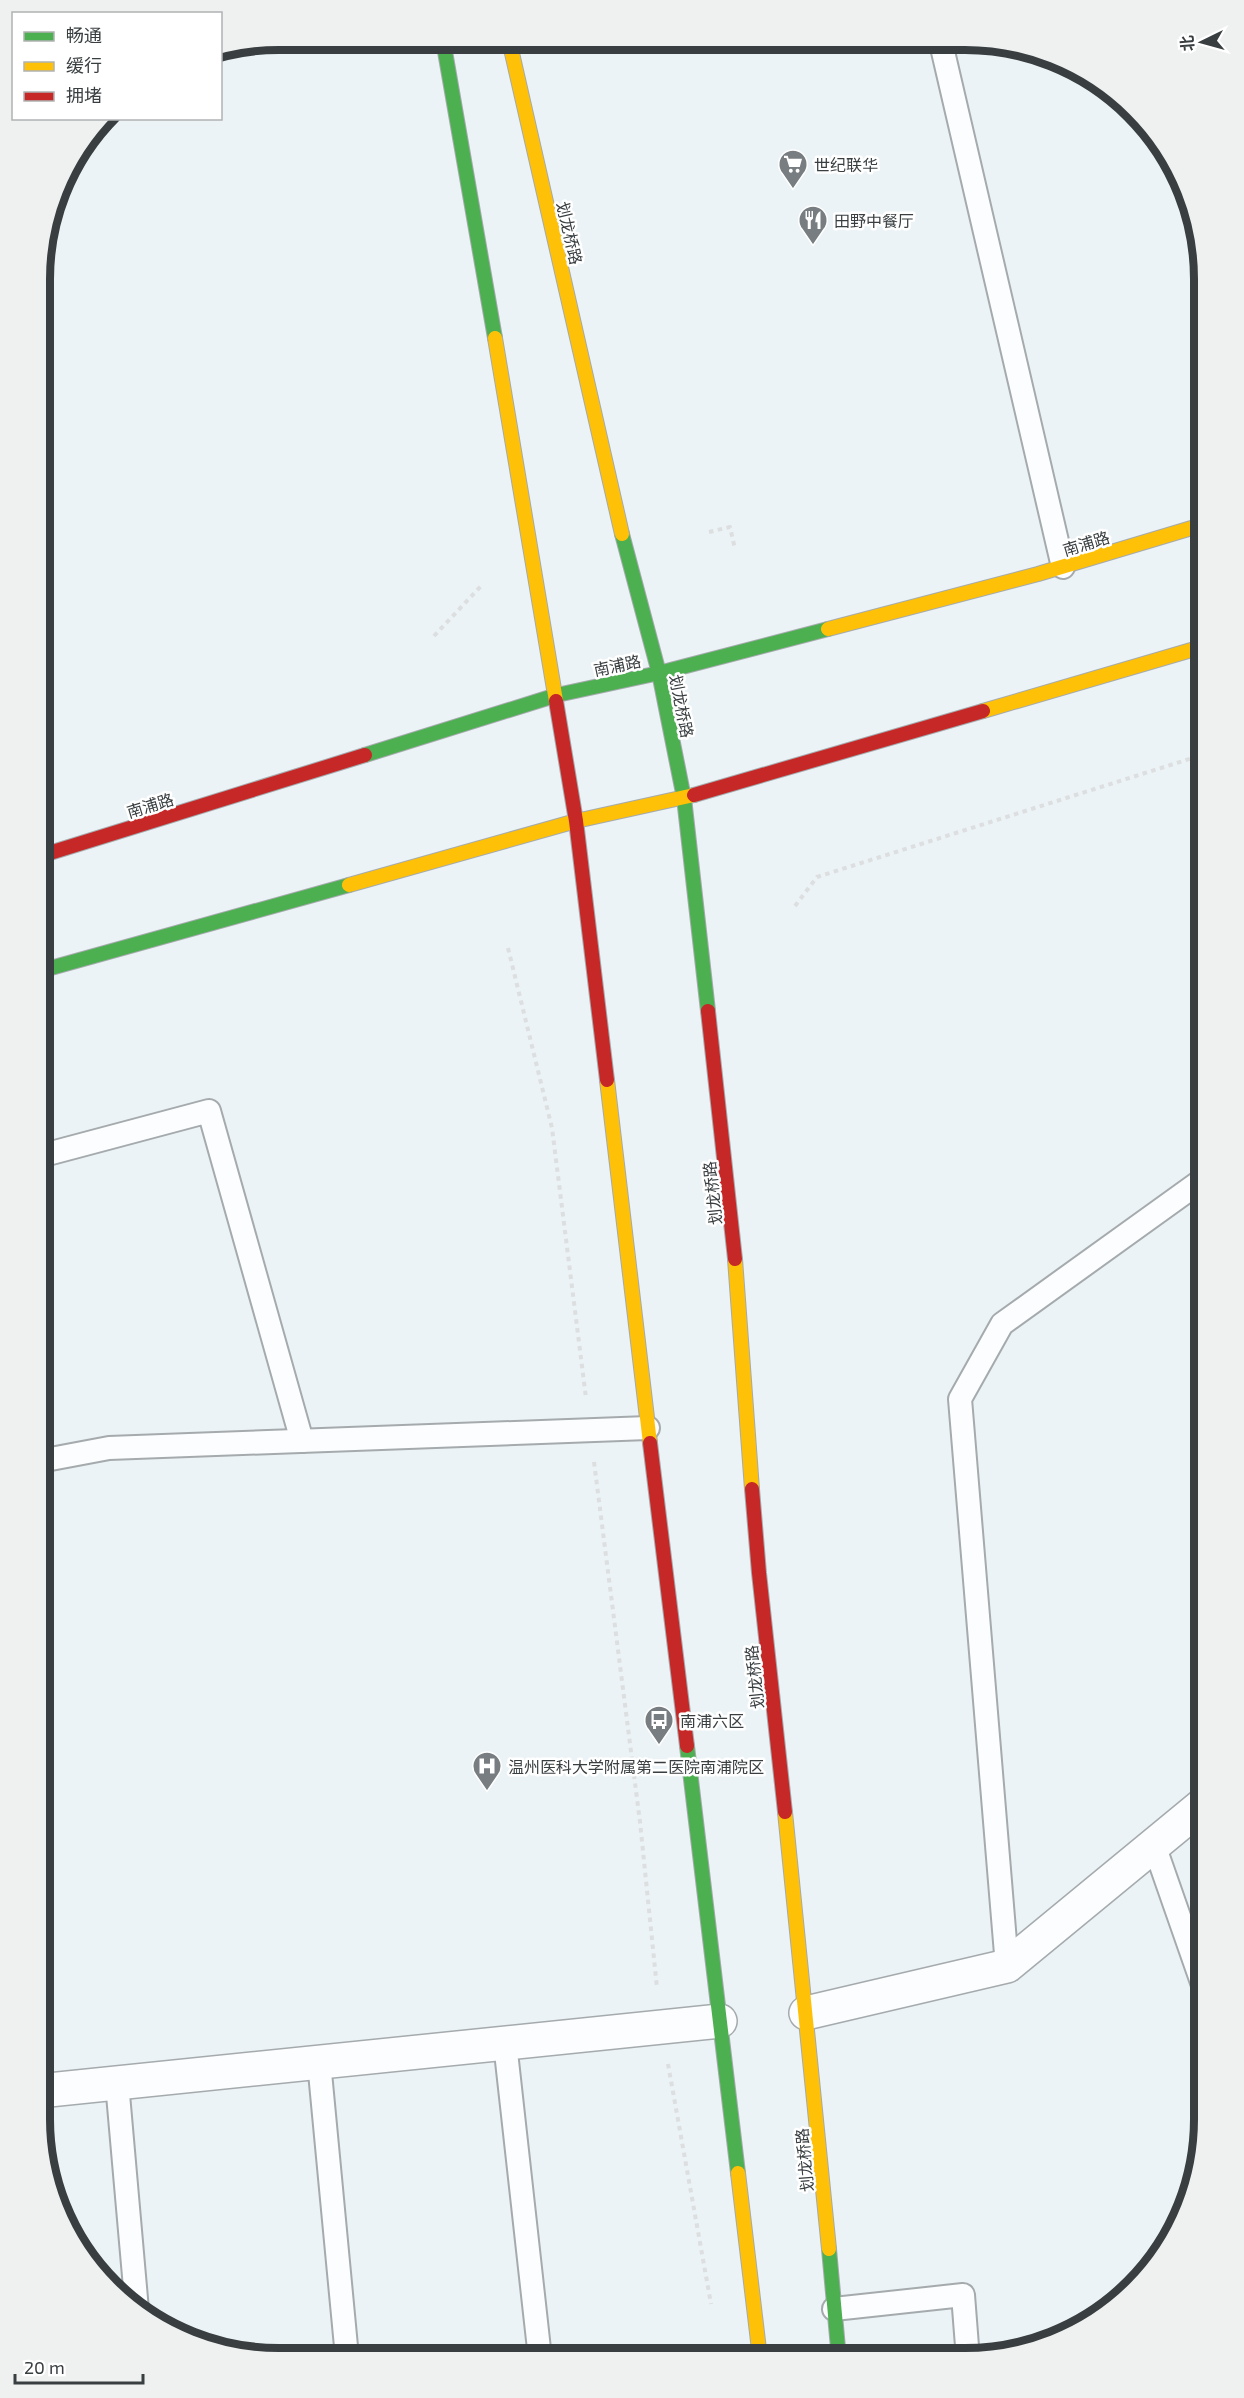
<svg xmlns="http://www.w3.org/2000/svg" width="1244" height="2398" font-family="'Exo 2','Noto Sans SC',sans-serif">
<rect width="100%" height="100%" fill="#ebf3f6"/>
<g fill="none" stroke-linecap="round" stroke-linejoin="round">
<g stroke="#a5aaad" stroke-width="26">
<g id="lane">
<polyline points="941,43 1063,567"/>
<polyline points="40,1156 209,1111 302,1441"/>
<polyline points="40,1461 109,1448 648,1428"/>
<polyline points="1154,1845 1205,1991"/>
<polyline points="1007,1966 960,1399 1002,1324 1205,1178"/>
<polyline points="505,2043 540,2358"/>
<polyline points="319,2062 347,2357"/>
<polyline points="117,2083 137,2310"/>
<polyline points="1154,2267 1156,2264"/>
<polyline points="834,2309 963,2295 968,2359"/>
</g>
</g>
<g stroke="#a5aaad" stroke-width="36">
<g id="street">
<polyline points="806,2013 1007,1966 1205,1803"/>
<polyline points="39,2091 720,2021"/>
</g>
</g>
<g stroke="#a5aaad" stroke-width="16">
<g id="fast">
<polyline points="443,40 495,338"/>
<polyline points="622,534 659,673 684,798 708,1011"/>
<polyline points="365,755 557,695 659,673 828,629"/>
<polyline points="40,971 349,885"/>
<polyline points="687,1746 738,2173"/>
<polyline points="829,2249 839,2359"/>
</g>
</g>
<g stroke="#a5aaad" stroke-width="16">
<g id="slow">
<polyline points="509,40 622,534"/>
<polyline points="495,338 556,701"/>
<polyline points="828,629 1038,574 1205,524"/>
<polyline points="983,711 1205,646"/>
<polyline points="349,885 576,821 694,795"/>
<polyline points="607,1080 650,1443"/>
<polyline points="735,1259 752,1489"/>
<polyline points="785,1812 829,2249"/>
<polyline points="738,2173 760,2358"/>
</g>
</g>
<g stroke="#a5aaad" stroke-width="16">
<g id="jam">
<polyline points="556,701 576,821 607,1080"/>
<polyline points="694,795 983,711"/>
<polyline points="40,856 365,755"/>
<polyline points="708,1011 735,1259"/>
<polyline points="650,1443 687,1746"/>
<polyline points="752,1489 759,1573 785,1812"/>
</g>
</g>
<g stroke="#dcdedf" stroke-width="4" stroke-dasharray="4.5 4.5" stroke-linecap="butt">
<polyline points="709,532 730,527 735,549"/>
<polyline points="434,636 481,586"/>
<polyline points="795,906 817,877 1205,754"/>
<polyline points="508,948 552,1128 586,1398"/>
<polyline points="594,1462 640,1822 657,1988"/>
<polyline points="668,2064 711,2304"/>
</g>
<use href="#lane" stroke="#fcfdfe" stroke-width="22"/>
<use href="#street" stroke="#fcfdfe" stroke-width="33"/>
<use href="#fast" stroke="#4caf50" stroke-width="14"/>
<use href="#slow" stroke="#ffc107" stroke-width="14"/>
<use href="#jam" stroke="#c62828" stroke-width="14"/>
</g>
<defs>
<g id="supermarket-pin" transform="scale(1.5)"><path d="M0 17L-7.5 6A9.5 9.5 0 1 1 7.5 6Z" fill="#777d80" stroke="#fff"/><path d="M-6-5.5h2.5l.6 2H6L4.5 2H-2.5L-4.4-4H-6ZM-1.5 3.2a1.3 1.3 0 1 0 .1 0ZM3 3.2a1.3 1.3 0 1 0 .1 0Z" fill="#fff"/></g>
<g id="restaurant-pin" transform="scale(1.5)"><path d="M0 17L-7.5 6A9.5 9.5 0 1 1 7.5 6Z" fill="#777d80" stroke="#fff"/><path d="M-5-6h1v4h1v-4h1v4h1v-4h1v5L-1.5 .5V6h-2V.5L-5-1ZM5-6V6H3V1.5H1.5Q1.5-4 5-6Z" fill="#fff"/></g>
<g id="bus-pin" transform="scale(1.5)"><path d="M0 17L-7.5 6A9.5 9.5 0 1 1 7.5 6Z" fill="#777d80" stroke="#fff"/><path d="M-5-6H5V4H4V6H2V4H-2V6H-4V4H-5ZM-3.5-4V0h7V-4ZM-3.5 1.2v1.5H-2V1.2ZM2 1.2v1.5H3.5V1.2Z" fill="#fff"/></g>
<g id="hospital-pin" transform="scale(1.5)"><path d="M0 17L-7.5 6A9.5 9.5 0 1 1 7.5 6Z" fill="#777d80" stroke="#fff"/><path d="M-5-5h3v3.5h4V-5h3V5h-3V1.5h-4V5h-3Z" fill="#fff"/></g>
</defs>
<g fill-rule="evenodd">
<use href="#supermarket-pin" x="793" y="164"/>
<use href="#restaurant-pin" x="813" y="220"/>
<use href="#bus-pin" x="659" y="1720"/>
<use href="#hospital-pin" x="487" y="1766"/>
</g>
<g text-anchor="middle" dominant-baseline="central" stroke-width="5" stroke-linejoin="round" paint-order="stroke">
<g font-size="16" fill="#393e40" stroke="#fff" text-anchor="start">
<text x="814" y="164">世纪联华</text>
<text x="834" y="220">田野中餐厅</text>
<text x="680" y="1720">南浦六区</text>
<text x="508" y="1766">温州医科大学附属第二医院南浦院区</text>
</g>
<g font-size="16" fill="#393e40" stroke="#fff">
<text transform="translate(570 233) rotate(77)">划龙桥路</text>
<text transform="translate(1086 543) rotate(-17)">南浦路</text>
<text transform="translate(617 665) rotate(-12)">南浦路</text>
<text transform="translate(682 706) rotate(79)">划龙桥路</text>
<text transform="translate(150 805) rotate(-17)">南浦路</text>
<text transform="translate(712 1193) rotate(-96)">划龙桥路</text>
<text transform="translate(754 1677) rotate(-96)">划龙桥路</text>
<text transform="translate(804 2160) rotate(-95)">划龙桥路</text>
</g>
</g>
<path d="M0 0H1244V2398H0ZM279 50H965A229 229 0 0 1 1194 279V2119A229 229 0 0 1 965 2348H279A229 229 0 0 1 50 2119V279A229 229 0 0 1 279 50Z" fill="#eff0f0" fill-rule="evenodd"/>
<path fill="none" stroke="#393e40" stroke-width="8" d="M279 50H965A229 229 0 0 1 1194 279V2119A229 229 0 0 1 965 2348H279A229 229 0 0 1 50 2119V279A229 229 0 0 1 279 50Z"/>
<rect x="12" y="12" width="210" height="108" fill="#ffffff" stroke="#b0b2b3" stroke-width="1.5"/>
<rect x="24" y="32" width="30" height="9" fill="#4caf50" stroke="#b0b2b3" stroke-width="1.5"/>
<text x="66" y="42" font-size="18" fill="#393e40">畅通</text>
<rect x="24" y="62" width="30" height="9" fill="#ffc107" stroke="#b0b2b3" stroke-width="1.5"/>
<text x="66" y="72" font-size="18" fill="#393e40">缓行</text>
<rect x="24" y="92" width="30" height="9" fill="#c62828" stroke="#b0b2b3" stroke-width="1.5"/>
<text x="66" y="102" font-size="18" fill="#393e40">拥堵</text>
<g transform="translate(1202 42) rotate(265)" stroke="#ffffff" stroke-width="4.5" paint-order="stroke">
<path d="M0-4.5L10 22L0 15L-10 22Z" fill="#393e40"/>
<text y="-9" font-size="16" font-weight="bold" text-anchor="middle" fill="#393e40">北</text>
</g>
<path d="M15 2374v9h128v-9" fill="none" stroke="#393e40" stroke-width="3"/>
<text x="24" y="2374" font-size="18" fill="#393e40" stroke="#ffffff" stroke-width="4.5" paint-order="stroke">20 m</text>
</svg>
